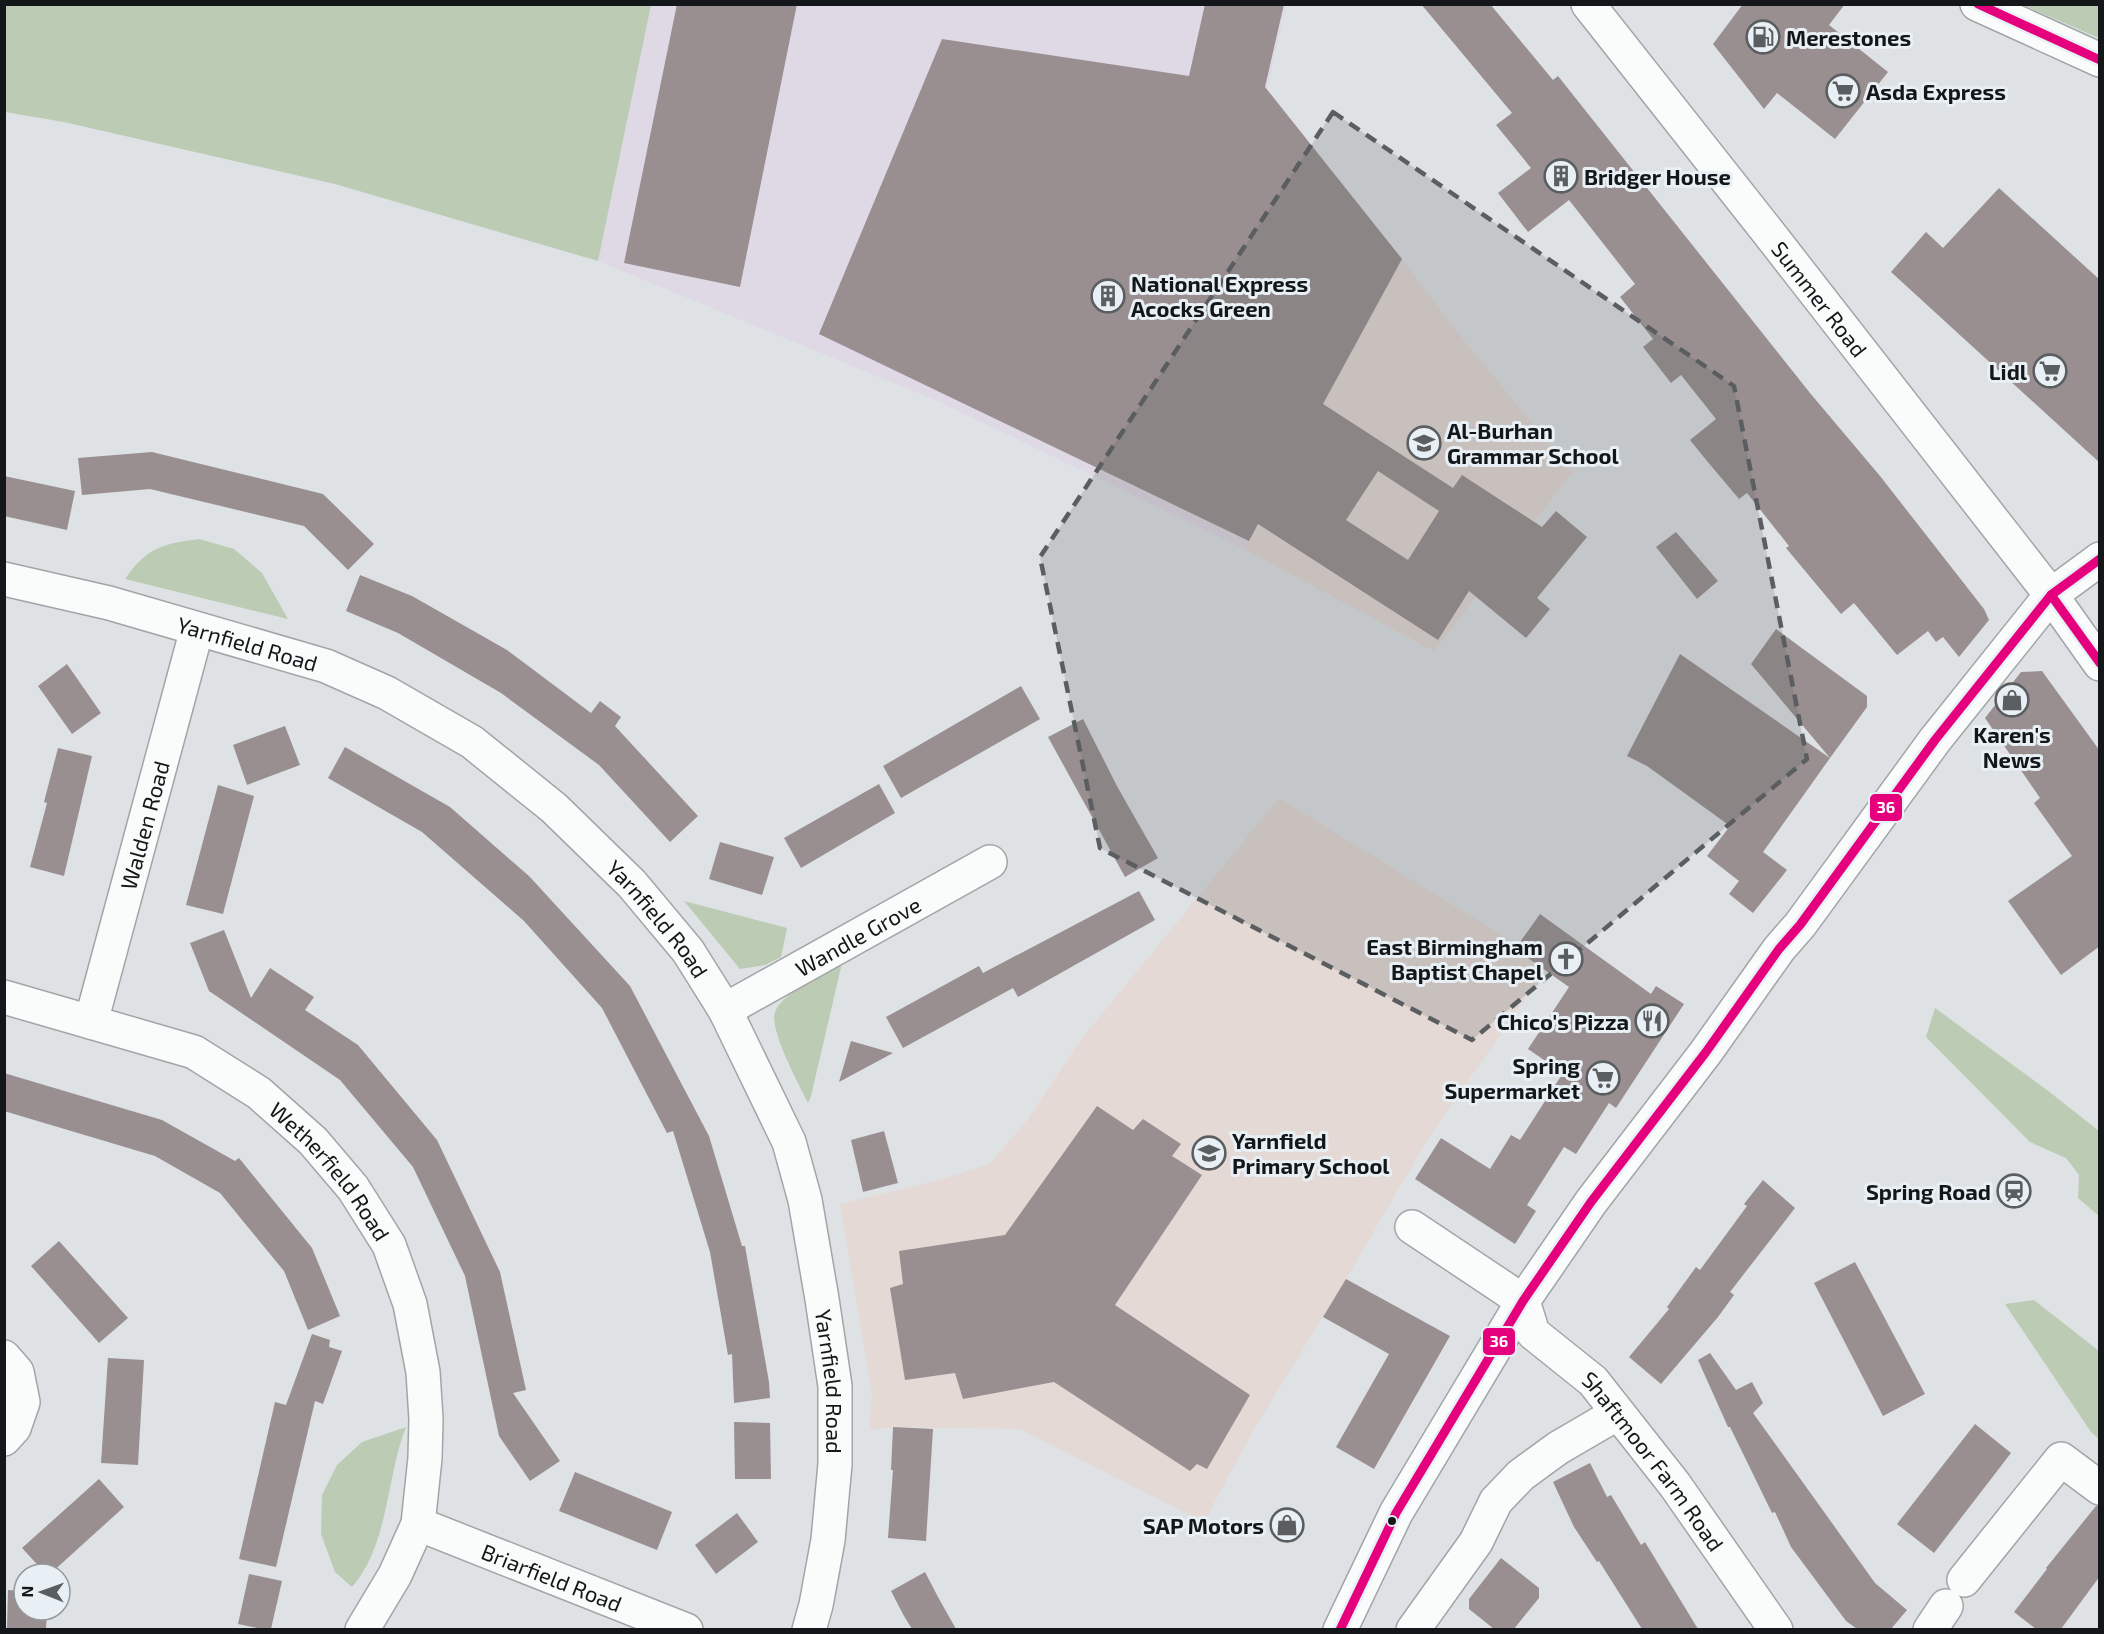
<svg xmlns="http://www.w3.org/2000/svg" width="2104" height="1634" font-family="'Exo 2',sans-serif">
<rect width="100%" height="100%" fill="#dee2e5"/>
<polygon fill="#dfd9e5" points="651,4 1286,5 1267,89 1402,259 1244,549 942,403 598,261"/>
<g fill="#e4d9d4">
<polygon points="1402,259 1454,328 1574,474 1568,478 1434,651 1244,549"/>
<polygon points="1279,798 1505,937 1515,949 1545,970 1426,1142 1346,1279 1254,1429 1204,1522 1020,1429 893,1427 869,1430 872,1393 840,1204 939,1180 989,1164 1025,1123 1079,1042"/>
</g>
<g fill="#bccbb3">
<polygon points="4,5 651,5 598,261 335,184 64,122 5,112"/>
<polygon points="2023,5 2099,5 2099,38"/>
<path d="M199,539L234,549L262,573L288,619L125,579C147,547 163,544 199,539Z"/>
<polygon points="684,901 787,928 781,957 765,965 740,969"/>
<path d="M842,963L811,1096L808,1103C799,1084 769,1030 775,1012C782,993 825,973 842,963Z"/>
<polygon points="1935,1008 2047,1090 2099,1131 2099,1216 2078,1198 2079,1175 2066,1158 2030,1142 1926,1037"/>
<polygon points="2034,1300 2099,1351 2099,1439 2091,1432 2005,1304"/>
<path d="M406,1427C386,1477 389,1545 352,1587L335,1572L321,1534L322,1495L337,1465L362,1442Z"/>
</g>
<g fill="#998f90" fill-rule="evenodd">
<polygon points="677,4 797,4 740,287 624,263"/>
<path d="M1205,4H1284L1265,87L1402,259L1323,404L1453,488L1462,475L1542,527L1556,511L1587,537L1537,598L1550,609L1526,638L1469,591L1438,640L1258,524L1249,541L819,334L942,39L1189,76ZM1378,471L1439,511L1408,560L1346,520Z"/>
<polygon points="1421,4 1490,4 1553,80 1558,76 1810,393 1880,476 1984,609 1989,620 1959,657 1943,637 1936,642 1928,631 1897,655 1854,603 1841,614 1786,548 1789,546 1747,493 1739,499 1707,461 1690,440 1716,419 1681,375 1671,383 1643,347 1653,339 1620,297 1635,284 1569,200 1528,232 1498,193 1531,168 1496,125 1512,113"/>
<polygon points="1743,4 1845,4 1829,25 1888,72 1835,139 1777,93 1764,109 1713,44"/>
<polygon points="1999,188 2100,280 2100,463 1891,272 1926,232 1943,248"/>
<polygon points="152,452 323,494 374,544 348,570 304,526 150,489 82,495 78,458"/>
<polygon points="4,476 75,491 67,530 4,516"/>
<polygon points="1676,532 1718,581 1697,599 1656,547"/>
<polygon points="360,575 412,596 507,650 591,713 600,701 621,717 615,726 698,816 670,842 599,765 501,693 398,633 346,611"/>
<polygon points="1776,629 1867,696 1867,707 1830,758 1751,664"/>
<polygon points="1680,654 1830,758 1763,852 1787,870 1753,913 1729,894 1739,881 1707,856 1730,826 1647,766 1627,756"/>
<polygon points="67,664 101,713 72,734 38,686"/>
<polygon points="2042,671 2100,751 2100,946 2061,975 2008,901 2072,856 2034,803 2040,798 1985,718 2021,672"/>
<polygon points="1021,686 1040,719 901,798 883,766"/>
<polygon points="1083,719 1118,788 1158,858 1125,877 1048,737"/>
<polygon points="285,726 300,765 247,785 233,745"/>
<polygon points="345,747 450,807 529,876 630,986 709,1136 742,1246 745,1246 769,1382 770,1398 734,1403 732,1354 728,1355 710,1252 673,1131 667,1133 602,1008 524,921 422,832 328,778"/>
<polygon points="58,748 92,756 64,876 30,867 47,803 44,802"/>
<polygon points="879,784 895,813 801,868 784,838"/>
<polygon points="218,785 254,796 223,914 186,905"/>
<polygon points="720,842 774,857 762,895 709,879"/>
<polygon points="1139,891 1155,920 1018,997 1013,988 903,1048 886,1017 979,966 983,973"/>
<polygon points="1540,914 1651,994 1656,986 1684,1004 1616,1108 1609,1103 1576,1154 1564,1147 1527,1205 1536,1211 1515,1244 1415,1179 1441,1138 1490,1169 1511,1135 1520,1140 1563,1073 1528,1049 1569,987 1515,949"/>
<polygon points="224,930 251,998 270,968 314,997 305,1010 358,1045 437,1140 500,1272 526,1390 513,1393 560,1461 530,1481 499,1436 465,1276 413,1167 340,1080 209,991 190,943"/>
<polygon points="851,1041 893,1053 839,1082"/>
<polygon points="4,1073 162,1120 235,1161 239,1158 312,1248 340,1316 308,1330 284,1271 220,1193 155,1156 4,1111"/>
<polygon points="1097,1106 1133,1130 1143,1119 1181,1144 1172,1156 1202,1175 1115,1305 1250,1395 1207,1469 1197,1464 1190,1471 1054,1382 963,1399 955,1373 905,1380 890,1288 903,1284 899,1251 1005,1235"/>
<polygon points="884,1131 898,1183 863,1192 851,1140"/>
<polygon points="1763,1180 1795,1208 1730,1292 1734,1295 1718,1317 1661,1384 1629,1357 1669,1309 1667,1307 1696,1267 1700,1270 1747,1206 1744,1204"/>
<polygon points="59,1241 128,1318 99,1343 31,1266"/>
<polygon points="1855,1262 1925,1394 1883,1416 1814,1283"/>
<polygon points="1346,1279 1450,1336 1374,1469 1336,1447 1389,1354 1323,1317"/>
<polygon points="312,1334 330,1340 329,1347 342,1351 323,1404 315,1401 276,1567 239,1559 275,1402 286,1405"/>
<polygon points="1710,1353 1736,1390 1752,1382 1763,1403 1753,1413 1875,1583 1907,1610 1891,1629 1857,1629 1846,1621 1791,1547 1775,1512 1772,1513 1730,1427 1728,1427 1698,1360"/>
<polygon points="108,1358 144,1360 138,1465 101,1463"/>
<polygon points="734,1422 770,1423 771,1479 735,1479"/>
<polygon points="1975,1424 2011,1453 1934,1553 1897,1524"/>
<polygon points="893,1427 933,1429 926,1541 888,1538 893,1470 891,1470"/>
<polygon points="1590,1463 1607,1497 1611,1495 1641,1545 1645,1542 1698,1629 1642,1629 1599,1561 1597,1562 1574,1527 1553,1482"/>
<polygon points="575,1472 672,1512 657,1550 559,1511"/>
<polygon points="99,1479 124,1507 50,1574 46,1574 22,1548"/>
<polygon points="2096,1506 2100,1506 2100,1576 2061,1629 2036,1629 2014,1612 2047,1569 2046,1568"/>
<polygon points="737,1513 758,1542 716,1574 695,1545"/>
<polygon points="1501,1558 1539,1588 1539,1598 1514,1629 1494,1629 1469,1609 1469,1599"/>
<polygon points="925,1572 938,1597 956,1629 912,1629 904,1616 891,1591"/>
<polygon points="249,1574 282,1581 271,1629 262,1629 238,1624"/>
<polygon points="8,1590 24,1591 24,1610 47,1610 46,1629 7,1629"/>
</g>
<g fill="none" stroke-linecap="round" stroke-linejoin="round">
<g stroke="#a2a5a7" stroke-width="36">
<g id="minor">
<path id="s1" d="M4,579L109,603L326,666L387,693L472,742L554,808L632,884L688,951L725,1010L789,1142L805,1200L822,1299L835,1386V1464L828,1540L816,1605L809,1630"/>
<path id="s2" d="M4,997L194,1052L259,1093L313,1141L353,1188L389,1245L410,1304L423,1372L426,1419L425,1458L418,1524L395,1575L362,1630"/>
<path id="s3" d="M725,1010L990,862"/>
<path id="s4" d="M91,1022L197,629"/>
<path id="s5" d="M1412,1227L1523,1301L1533,1333L1593,1381L1675,1485L1776,1630"/>
<polyline points="4,1357 17,1372 23,1402 14,1428 4,1439"/>
<path id="s6" d="M418,1524L686,1630"/>
<polyline points="1964,1580 2061,1459 2100,1488"/>
<polyline points="1340,1630 1396,1513 1523,1301 1591,1202 1706,1052 1779,949 1800,925 1935,740 2051,595"/>
<polyline points="1413,1630 1476,1542 1496,1501 1521,1475 1558,1448 1618,1413"/>
<polyline points="1930,1630 1946,1606"/>
</g>
</g>
<g stroke="#a2a5a7" stroke-width="36">
<g id="major">
<path id="s7" d="M1588,4L1768,232L2051,595L2100,664"/>
<polyline points="1977,4 2100,60"/>
<polyline points="2051,595 2100,559"/>
</g>
</g>
<use href="#minor" stroke="#fafbfb" stroke-width="33"/>
<use href="#major" stroke="#fafbfb" stroke-width="33"/>
<g stroke="#e8eff5" stroke-width="14">
<g id="bus-1">
<polyline points="1978,4 2100,60"/>
<polyline points="2051,595 2100,663"/>
<polyline points="1340,1630 1396,1513 1523,1301 1591,1202 1706,1052 1779,949 1800,925 1935,740 2051,595 2100,559"/>
</g>
</g>
<use href="#bus-1" stroke="#e5007d" stroke-width="9"/>
</g>
<path fill="#5b5e60" fill-opacity="0.2" stroke="#5b5e60" stroke-width="4.5" stroke-dasharray="12 8" stroke-linejoin="round" d="M1333,112L1734,386L1807,759L1472,1040L1100,848L1040,557Z"/>
<defs>
<g id="fuel-ring" transform="scale(1.725)"><circle r="9.5" fill="#e8eff5" stroke="#5b5e60" stroke-width="1.5"/><path d="M-5.5-6h7V0h2V4h1.3V-2.5L3-4.5l.8-.8L6-3V5H2.5V1h-1V6h-7ZM-4.2-4.7v3.2H.2V-4.7Z" fill="#5b5e60"/></g>
<g id="supermarket-ring" transform="scale(1.725)"><circle r="9.5" fill="#e8eff5" stroke="#5b5e60" stroke-width="1.5"/><path d="M-6-5.5h2.5l.6 2H6L4.5 2H-2.5L-4.4-4H-6ZM-1.5 3.2a1.3 1.3 0 1 0 .1 0ZM3 3.2a1.3 1.3 0 1 0 .1 0Z" fill="#5b5e60"/></g>
<g id="building-ring" transform="scale(1.725)"><circle r="9.5" fill="#e8eff5" stroke="#5b5e60" stroke-width="1.5"/><path d="M-4-6H4V6H1V3H-1V6H-4ZM-2.5-4.3h1.7v1.8h-1.7ZM.8-4.3h1.7v1.8H.8ZM-2.5-1h1.7V.8h-1.7ZM.8-1h1.7V.8H.8Z" fill="#5b5e60"/></g>
<g id="school-ring" transform="scale(1.725)"><circle r="9.5" fill="#e8eff5" stroke="#5b5e60" stroke-width="1.5"/><path d="M0-5L7-2L0 1L-7-2ZM-4 1L0 2.5L4 1V4Q0 6-4 4Z" fill="#5b5e60"/></g>
<g id="shop-ring" transform="scale(1.725)"><circle r="9.5" fill="#e8eff5" stroke="#5b5e60" stroke-width="1.5"/><path d="M-5-2.5h2.3a2.7 3.5 0 0 1 5.4 0H5L5.5 6h-11ZM-1.5-2.5h3a1.5 2.3 0 0 0-3 0Z" fill="#5b5e60"/></g>
<g id="church-ring" transform="scale(1.725)"><circle r="9.5" fill="#e8eff5" stroke="#5b5e60" stroke-width="1.5"/><path d="M-1.2-6h2.4v3.5h3.3v2.4h-3.3V6h-2.4V-.1h-3.3v-2.4h3.3Z" fill="#5b5e60"/></g>
<g id="restaurant-ring" transform="scale(1.725)"><circle r="9.5" fill="#e8eff5" stroke="#5b5e60" stroke-width="1.5"/><path d="M-5-6h1v4h1v-4h1v4h1v-4h1v5L-1.5 .5V6h-2V.5L-5-1ZM5-6V6H3V1.5H1.5Q1.5-4 5-6Z" fill="#5b5e60"/></g>
<g id="station-ring" transform="scale(1.725)"><circle r="9.5" fill="#e8eff5" stroke="#5b5e60" stroke-width="1.5"/><path d="M-3-6H3Q5-6 5-4V2Q5 4 3 4L4.5 6H3L1.5 4h-3L-3 6H-4.5L-3 4Q-5 4-5 2V-4Q-5-6-3-6ZM-3.5-4v3h7v-3ZM-3.5 1v1.5H-2V1ZM2 1v1.5H3.5V1Z" fill="#5b5e60"/></g>
</defs>
<g fill-rule="evenodd">
<use href="#fuel-ring" x="1763" y="37"/>
<use href="#supermarket-ring" x="1843" y="91"/>
<use href="#building-ring" x="1561" y="176"/>
<use href="#building-ring" x="1108" y="296"/>
<use href="#supermarket-ring" x="2050" y="371"/>
<use href="#school-ring" x="1424" y="443"/>
<use href="#shop-ring" x="2012" y="700"/>
<use href="#church-ring" x="1566" y="959"/>
<use href="#restaurant-ring" x="1652" y="1021"/>
<use href="#supermarket-ring" x="1603" y="1078"/>
<use href="#school-ring" x="1209" y="1153"/>
<use href="#station-ring" x="2014" y="1191"/>
<use href="#shop-ring" x="1287" y="1525"/>
</g>
<circle fill="#141719" stroke="#e8eff5" stroke-width="2" cx="1392" cy="1521" r="5"/>
<g text-anchor="middle" dominant-baseline="central" stroke-width="6" stroke-linejoin="round" paint-order="stroke">
<g font-size="22" font-weight="bold" fill="#141719" stroke="#e8eff5" text-anchor="start">
<text x="1786" y="37">Merestones</text>
<text x="1866" y="91">Asda Express</text>
<text x="1584" y="176">Bridger House</text>
<text x="1131" y="283">National Express<tspan x="1131" dy="25">Acocks Green</tspan></text>
<text x="2027" y="371" text-anchor="end">Lidl</text>
<text x="1447" y="430">Al-Burhan<tspan x="1447" dy="25">Grammar School</tspan></text>
<text x="2012" y="734" text-anchor="middle">Karen's<tspan x="2012" dy="25">News</tspan></text>
<text x="1543" y="946" text-anchor="end">East Birmingham<tspan x="1543" dy="25">Baptist Chapel</tspan></text>
<text x="1629" y="1021" text-anchor="end">Chico's Pizza</text>
<text x="1580" y="1065" text-anchor="end">Spring<tspan x="1580" dy="25">Supermarket</tspan></text>
<text x="1232" y="1140">Yarnfield<tspan x="1232" dy="25">Primary School</tspan></text>
<text x="1991" y="1191" text-anchor="end">Spring Road</text>
<text x="1264" y="1525" text-anchor="end">SAP Motors</text>
</g>
<g font-size="22" fill="#141719" stroke="#e8eff5">
<text stroke="none"><textPath href="#s7" startOffset="375">Summer Road</textPath></text>
<text stroke="none"><textPath href="#s1" startOffset="252">Yarnfield Road</textPath></text>
<text stroke="none"><textPath href="#s4" startOffset="204">Walden Road</textPath></text>
<text stroke="none"><textPath href="#s1" startOffset="756">Yarnfield Road</textPath></text>
<text stroke="none"><textPath href="#s3" startOffset="152">Wandle Grove</textPath></text>
<text stroke="none"><textPath href="#s2" startOffset="381">Wetherfield Road</textPath></text>
<text stroke="none"><textPath href="#s1" startOffset="1260">Yarnfield Road</textPath></text>
<text stroke="none"><textPath href="#s5" startOffset="344">Shaftmoor Farm Road</textPath></text>
<text stroke="none"><textPath href="#s6" startOffset="144">Briarfield Road</textPath></text>
</g>
</g>
<g stroke="#e8eff5" stroke-width="2">
<rect x="1869" y="793" width="34" height="29" rx="6" fill="#e5007d"/>
<rect x="1482" y="1327" width="34" height="29" rx="6" fill="#e5007d"/>
</g>
<g font-size="16" text-anchor="middle" font-weight="bold" fill="#fff">
<text x="1886" y="813">36</text>
<text x="1499" y="1347">36</text>
</g>
<rect width="2104" height="1634" fill="none" stroke="#141719" stroke-width="12"/>
<g transform="translate(42 1592) rotate(271)"><circle r="28" fill="#e8eff5" stroke="#93999d" stroke-width="1.5"/>
<path d="M0-4.5L10 22L0 15L-10 22Z" fill="#5b5e60"/>
<text y="-9" font-size="16" font-weight="bold" text-anchor="middle" fill="#141719">N</text>
</g>
</svg>
